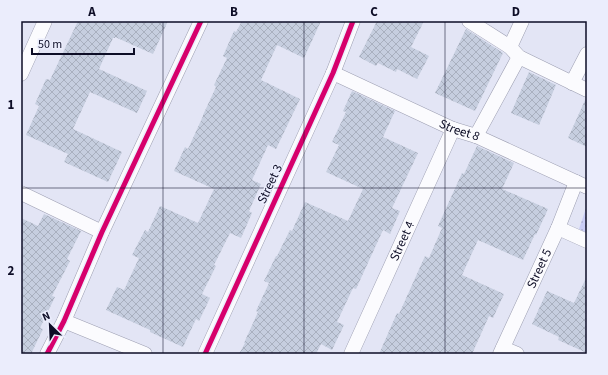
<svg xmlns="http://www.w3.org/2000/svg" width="608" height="375" font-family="'Source Sans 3',sans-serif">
<defs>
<pattern id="grass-dots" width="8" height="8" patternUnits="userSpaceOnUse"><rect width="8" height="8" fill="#cacdf6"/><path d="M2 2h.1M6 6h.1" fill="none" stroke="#acafd3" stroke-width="1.8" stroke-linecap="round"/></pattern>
<pattern id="building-cross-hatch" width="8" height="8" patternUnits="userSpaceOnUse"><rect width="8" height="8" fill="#c6cedf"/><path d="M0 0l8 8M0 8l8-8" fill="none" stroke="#a9b0bf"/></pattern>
</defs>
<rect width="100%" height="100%" fill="#e3e5f5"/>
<polygon fill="url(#grass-dots)" points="587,205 587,233 579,229"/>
<g fill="url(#building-cross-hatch)">
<polygon points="78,21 168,21 153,54 115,37 115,38 113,38 99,69 147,91 137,113 90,92 73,129 122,152 108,182 64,162 68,154 26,135 39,106 35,104 46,79 50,80"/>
<polygon points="242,21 321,21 304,58 277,45 261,80 300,99 276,149 268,145 252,180 261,184 249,211 252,213 241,238 230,233 214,265 216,266 202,294 210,298 199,321 196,319 183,347 150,332 150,330 106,310 117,287 124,290 139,258 132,255 145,230 148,232 160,206 198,223 214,189 174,171 185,147 188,149 203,116 203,115 216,87 214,85 227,58 223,56 234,31 236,32"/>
<polygon points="377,21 424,21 411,47 429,56 417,79 397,69 396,72 378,63 376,66 359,57"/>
<polygon points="466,29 503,53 475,111 435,93"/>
<polygon points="529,72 556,85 539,125 511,113"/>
<polygon points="352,91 395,111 383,137 418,153 392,208 400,211 390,234 383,230 356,289 353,288 337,322 344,325 332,350 321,344 316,354 239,354 245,343 244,343 258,312 256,311 269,283 264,281 276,256 277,256 290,230 292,231 305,202 348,221 363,189 326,172 339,145 332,142 346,112 343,111"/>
<polygon points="586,98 587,98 587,147 568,138"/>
<polygon points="477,146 514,163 502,189 548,209 536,235 535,234 523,260 478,240 462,275 504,294 493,318 489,316 472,354 379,354 397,313 399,314 425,256 429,258 442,228 438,226 462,173 464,174"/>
<polygon points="44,214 81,231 67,259 70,261 52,296 55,297 40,328 43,329 31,354 21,354 21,218 38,226"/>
<polygon points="587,276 587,353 558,340 559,337 532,324 547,291 574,303"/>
</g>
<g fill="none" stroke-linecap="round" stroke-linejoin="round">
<g stroke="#9d9fb2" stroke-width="15">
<g id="minor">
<polyline points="469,21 510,47 519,57 587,90"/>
<polyline points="510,47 522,21"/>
<path id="s1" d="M333,73L453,129L476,136L587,187"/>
<polyline points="21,74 45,21"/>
<polyline points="572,83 587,54"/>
<polyline points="476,136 519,57"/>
<polyline points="21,193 102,232"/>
<polyline points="558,228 587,241"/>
<polyline points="64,321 145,354"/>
<polyline points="503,348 517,354"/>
<polyline points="47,354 64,321 102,232 201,21"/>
<polyline points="205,354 333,73 353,21"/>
<path id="s2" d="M351,354L453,129"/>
<path id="s3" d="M500,354L558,228L576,182"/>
</g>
</g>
<use href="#minor" stroke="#fbfbfe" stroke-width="14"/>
<g stroke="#ebedfc" stroke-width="8">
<g id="cycleway">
<polyline points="47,354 64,321 102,232 201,21"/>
<polyline points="205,354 333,73 353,21"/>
</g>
</g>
<use href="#cycleway" stroke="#d6006c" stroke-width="5"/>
</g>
<path fill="none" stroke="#0d0d26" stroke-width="1" stroke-opacity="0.55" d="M163,21V354M304,21V354M445,21V354M21,188H587"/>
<g text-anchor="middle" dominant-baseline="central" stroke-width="3" stroke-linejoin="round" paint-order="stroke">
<g font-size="13" fill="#0d0d26" stroke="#ebedfc">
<text stroke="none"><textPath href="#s1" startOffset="139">Street 8</textPath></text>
<text transform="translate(270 184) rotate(-65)">Street 3</text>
<text stroke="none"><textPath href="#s2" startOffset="124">Street 4</textPath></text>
<text stroke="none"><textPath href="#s3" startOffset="94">Street 5</textPath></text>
</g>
</g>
<rect width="608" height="375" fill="none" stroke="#ebedfc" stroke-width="44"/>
<g transform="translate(50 325) rotate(336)" stroke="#ebedfc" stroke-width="3" paint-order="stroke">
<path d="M0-3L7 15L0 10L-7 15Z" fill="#0d0d26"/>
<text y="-6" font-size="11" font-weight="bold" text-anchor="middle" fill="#0d0d26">N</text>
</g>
<path d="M32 48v6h102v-6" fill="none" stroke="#0d0d26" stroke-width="2"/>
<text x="38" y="48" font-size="12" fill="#0d0d26" stroke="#ebedfc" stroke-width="3" paint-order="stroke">50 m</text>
<rect x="22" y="22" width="564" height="331" fill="none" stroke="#0d0d26" stroke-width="1.5"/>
<g font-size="13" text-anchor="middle" font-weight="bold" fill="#0d0d26">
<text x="92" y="16">A</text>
<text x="234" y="16">B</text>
<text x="374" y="16">C</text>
<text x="516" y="16">D</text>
<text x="11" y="109">1</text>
<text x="11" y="275">2</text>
</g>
</svg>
